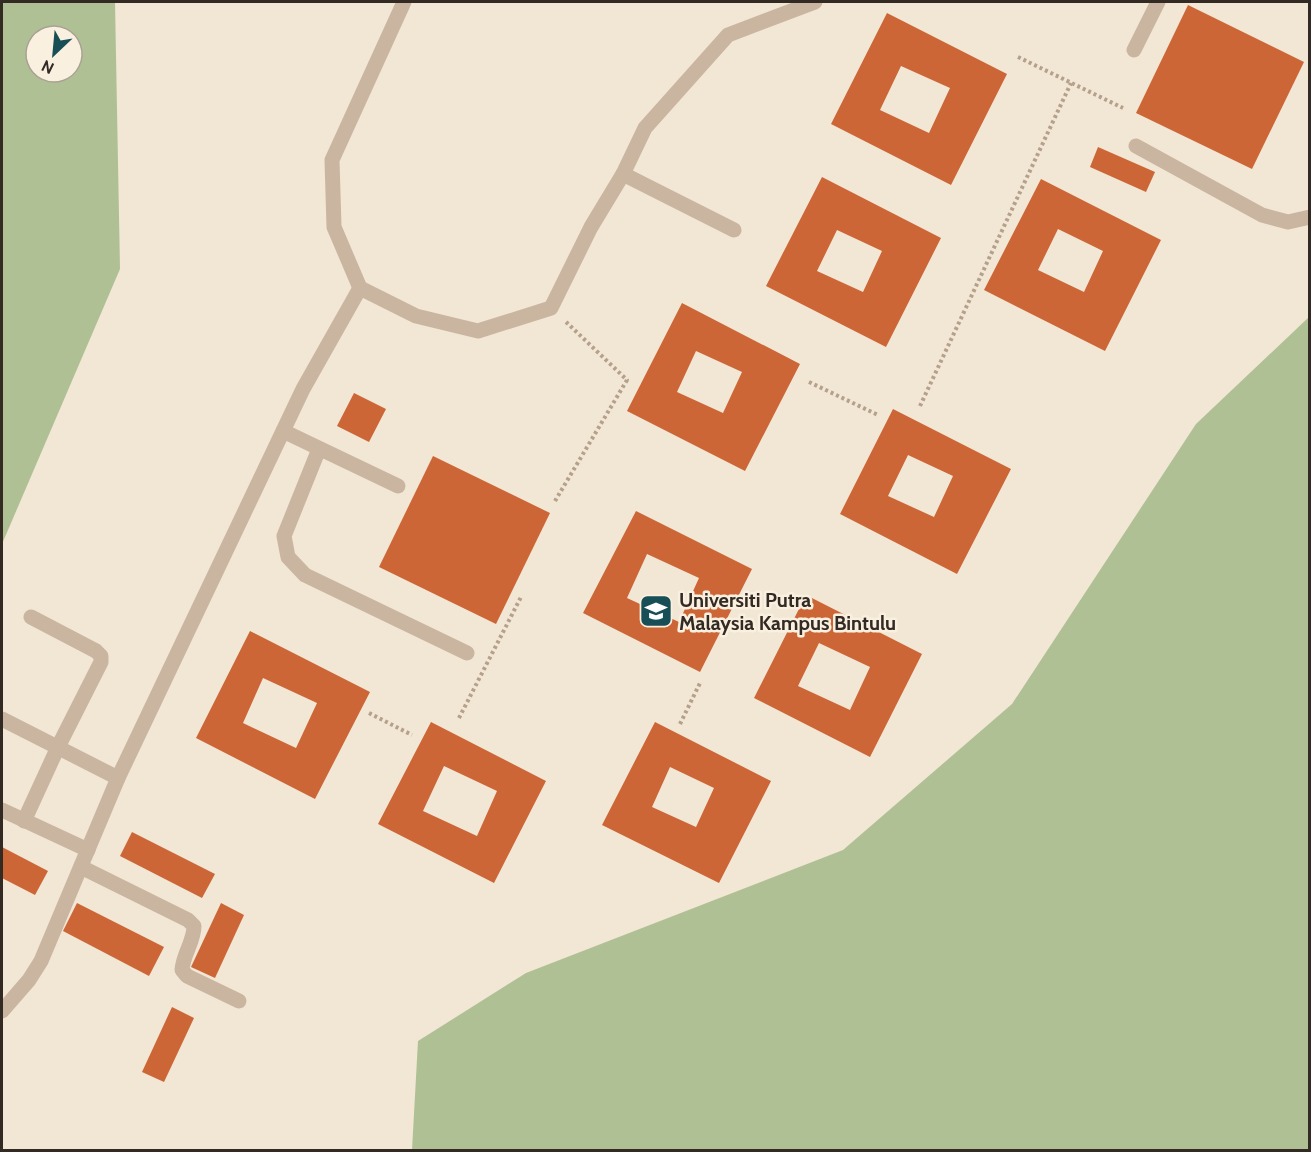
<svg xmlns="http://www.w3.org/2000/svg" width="1311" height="1152" font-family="Cabin,sans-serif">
<rect width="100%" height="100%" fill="#f2e6d4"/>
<g fill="#afc194" fill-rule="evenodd">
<path d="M2,2H115L120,269L2,544ZM36,36H72V72H36Z"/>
<polygon points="1309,317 1309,1150 412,1150 418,1041 526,973 843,850 1012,704 1196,424"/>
</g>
<g fill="#cd6637" fill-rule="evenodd">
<polygon points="1188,5 1304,62 1252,169 1136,113"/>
<path d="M887,13L1007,74L951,185L831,124ZM901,66L950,88L929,133L880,110Z"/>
<polygon points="1098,147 1155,172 1146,192 1090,167"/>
<path d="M822,177L941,238L886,347L766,286ZM837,230L882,251L863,292L817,271Z"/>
<path d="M1041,179L1161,240L1105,351L984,290ZM1058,229L1103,251L1084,292L1038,270Z"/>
<path d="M682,303L800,364L745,471L627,411ZM696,351L742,372L723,413L677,392Z"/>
<polygon points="354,393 386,409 369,442 337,426"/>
<path d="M893,409L1011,469L957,574L840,514ZM908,455L953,476L934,517L888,496Z"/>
<polygon points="433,456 550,513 496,624 379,567"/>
<path d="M636,511L752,569L700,672L583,613ZM647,554L699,578L679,622L627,598Z"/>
<path d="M806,595L922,654L870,757L754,698ZM819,643L870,667L850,710L798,686Z"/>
<path d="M250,631L370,692L315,799L196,738ZM263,678L317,703L296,748L243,723Z"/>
<path d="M431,722L546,781L494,883L378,824ZM444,766L497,791L477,836L423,811Z"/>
<path d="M655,722L771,781L719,883L602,825ZM670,767L714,788L696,827L652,807Z"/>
<polygon points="132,832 215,874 202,898 120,856"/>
<polygon points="2,847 48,871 35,895 2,878"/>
<polygon points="77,903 164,947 149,976 63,931"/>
<polygon points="221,903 244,915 215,978 191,967"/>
<polygon points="172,1007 194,1018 164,1082 142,1072"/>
</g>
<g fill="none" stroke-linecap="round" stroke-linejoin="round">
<g stroke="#b5a08b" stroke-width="4" stroke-dasharray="3 3" stroke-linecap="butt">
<polyline points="1018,57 1123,108"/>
<polyline points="809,382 878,415"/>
<polyline points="920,406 1071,83"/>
<polyline points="555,501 627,380 564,320"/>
<polyline points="369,713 412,735"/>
<polyline points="459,718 521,597"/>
<polyline points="680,724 701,681"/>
</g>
<g stroke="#cab6a0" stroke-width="15">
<polyline points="1134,50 1158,2"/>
<polyline points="1136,146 1262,215 1288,222 1310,217"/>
<polyline points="623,174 734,230"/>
<polyline points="360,288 334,227 332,160 404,2"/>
<polyline points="283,431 398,486"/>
<polyline points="319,449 284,536 288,557 305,575 467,653"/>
<polyline points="2,719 118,778"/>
<polyline points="2,810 88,850"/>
<polyline points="24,821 58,747 101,662 101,656 96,651 31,617"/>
<path d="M81,867L188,920L194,926C194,942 183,954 182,970L187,976L239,1001"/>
<polyline points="2,1011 29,980 41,961 118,778 303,389 360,288 416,316 478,331 551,308 591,227 623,174 645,128 728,35 815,2"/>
</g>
</g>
<defs>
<g id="university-square" transform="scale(1.725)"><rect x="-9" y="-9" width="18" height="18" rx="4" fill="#184e56" stroke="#faf0e0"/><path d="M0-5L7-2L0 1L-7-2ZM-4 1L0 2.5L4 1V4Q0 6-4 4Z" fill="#fff"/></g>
</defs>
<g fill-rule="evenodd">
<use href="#university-square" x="656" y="611"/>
</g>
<g text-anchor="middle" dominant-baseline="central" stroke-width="5" stroke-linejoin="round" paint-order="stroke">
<g font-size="20" font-weight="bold" fill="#332a24" stroke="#faf0e0" text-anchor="start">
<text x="679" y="600">Universiti Putra<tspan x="679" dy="23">Malaysia Kampus Bintulu</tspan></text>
</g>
</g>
<rect width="1311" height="1152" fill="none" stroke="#332a24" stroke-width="6"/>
<g transform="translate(54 54) rotate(206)"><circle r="28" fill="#faf0e0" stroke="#aaa195" stroke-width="1.5"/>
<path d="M0-4.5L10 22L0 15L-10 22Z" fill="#184e56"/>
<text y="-9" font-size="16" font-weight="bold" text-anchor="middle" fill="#332a24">N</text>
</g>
</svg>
